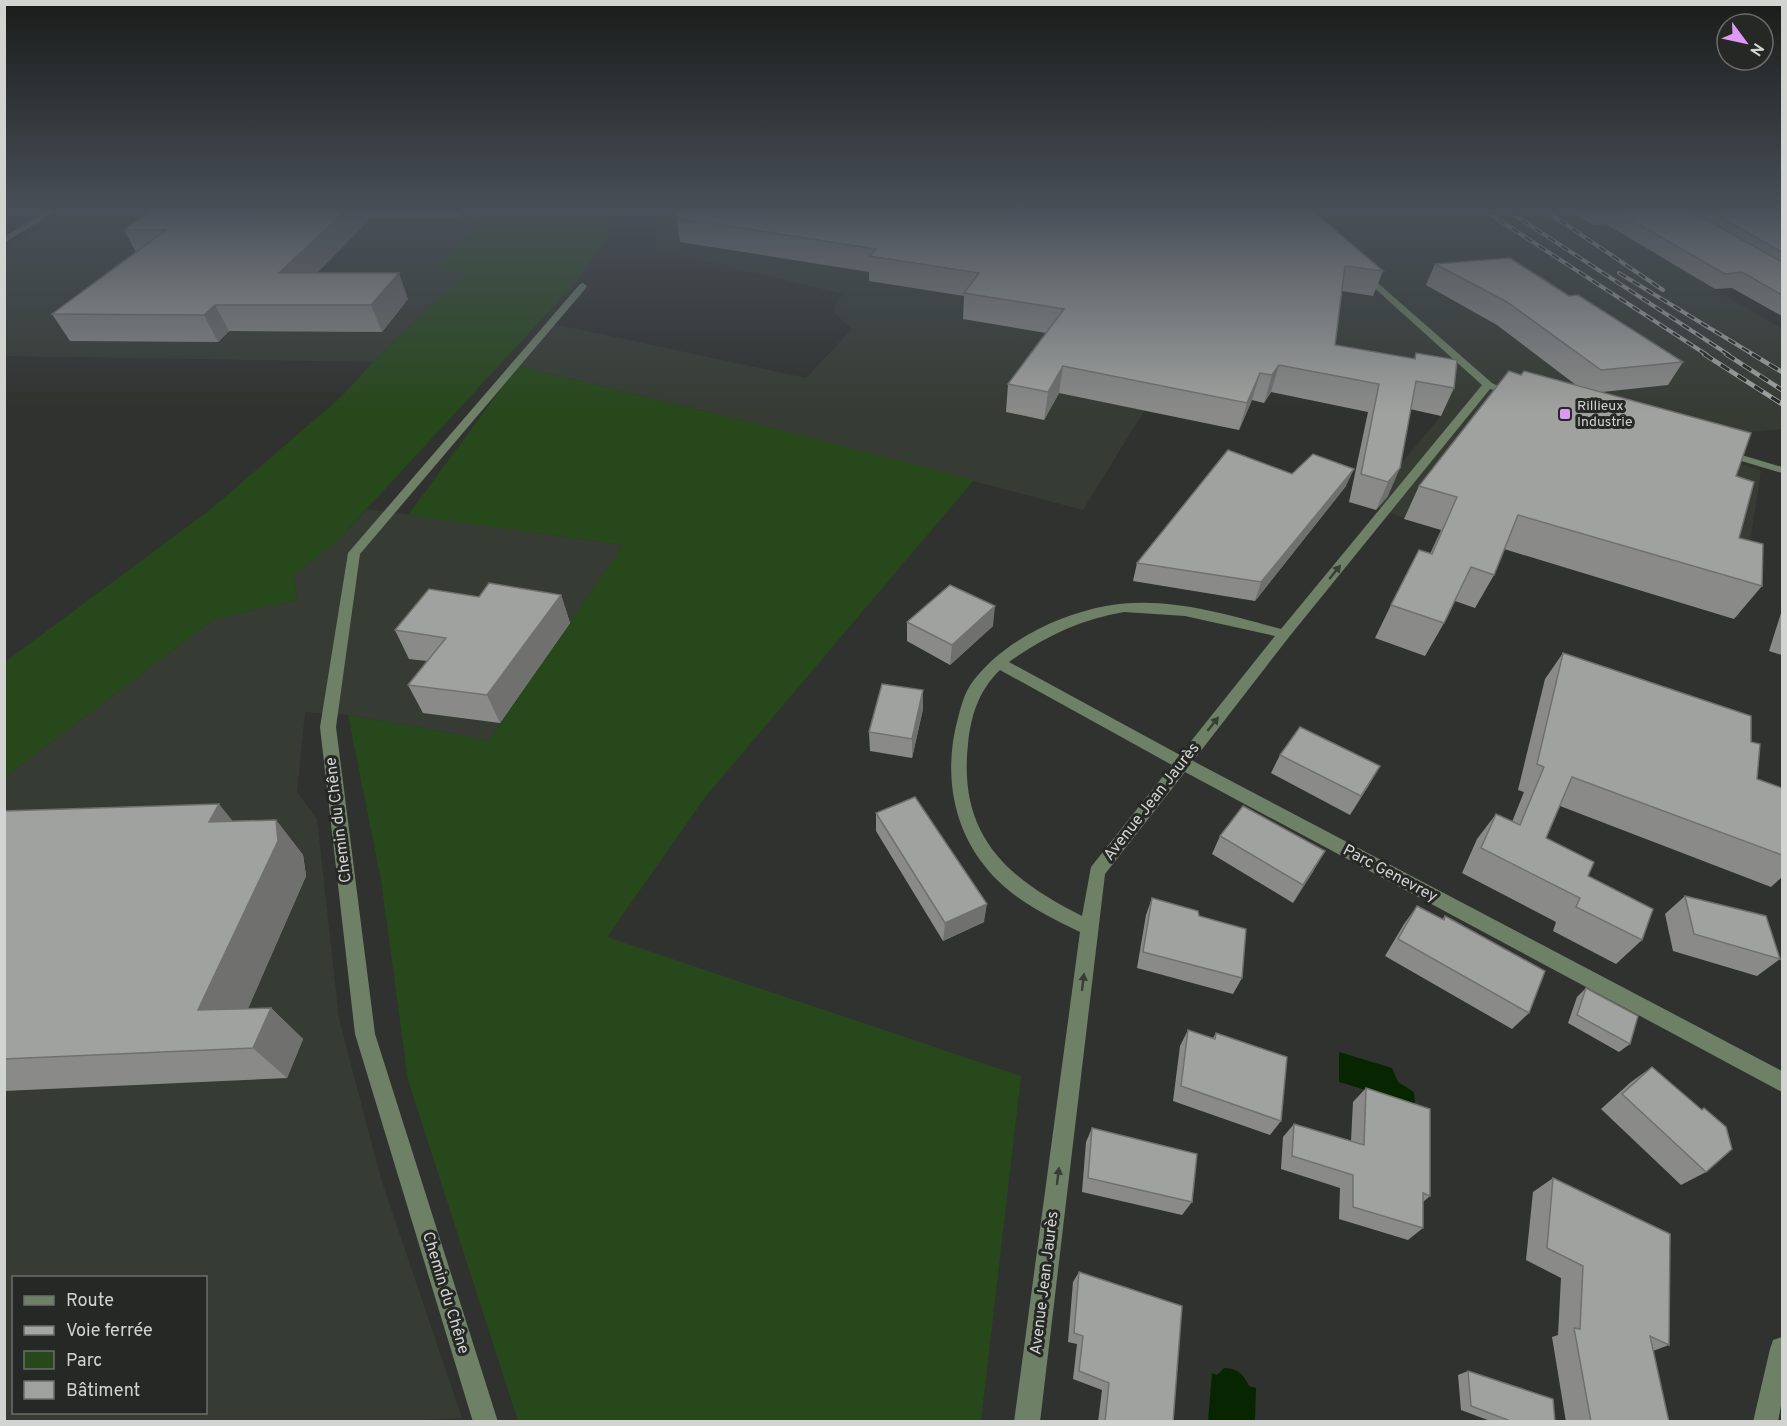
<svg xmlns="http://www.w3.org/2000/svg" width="1787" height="1426" font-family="Overpass,sans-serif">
<rect width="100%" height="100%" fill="#30322f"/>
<g fill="#363c34" fill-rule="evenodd">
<polygon points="67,211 490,211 437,268 466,272 373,362 5,356 4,250"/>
<polygon points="658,211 1644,211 1649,250 1782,329 1782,429 1697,437 1694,451 1761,470 1739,618 1398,516 1368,503 1441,416 1275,381 1269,397 1266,397 1264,403 1252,400 1239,430 1144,411 1083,510 762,425 518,366 554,324 806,378 852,329 835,314 835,306 843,294 656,249"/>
<path d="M367,509L623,545L489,740L348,715L305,712L297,792L317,819L339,1019L381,1179L462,1418L380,1422H5V777L214,619L297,600L294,575L337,541ZM14,1278H206V1412H14Z"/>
</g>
<g fill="#27481b">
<polygon points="490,211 616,211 613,230 577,281 337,541 294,575 297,600 214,619 5,777 5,662 211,509 341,397 373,362 465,273 436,269"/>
<polygon points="518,366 762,425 974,480 706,796 607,937 1021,1076 981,1421 518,1421 408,1080 381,880 348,715 489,740 623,545 408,515"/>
</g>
<g fill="#072600">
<polygon points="1339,1052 1392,1068 1398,1082 1414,1092 1415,1105 1339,1082"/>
<path d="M1224,1368C1238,1368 1243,1374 1249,1386L1256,1388L1255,1421H1208L1212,1373L1217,1375Z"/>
</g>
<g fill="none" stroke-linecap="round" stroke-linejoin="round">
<g fill="#6e8167" fill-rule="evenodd">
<polygon points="47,211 56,211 4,243 4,237"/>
<path d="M1363,270L1492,383L1502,388L1497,391L1490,389L1289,637L1193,761L1782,1071V1092L1185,772L1105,874L1040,1422H1014L1080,932C1045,915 1008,897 984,865C951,824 944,768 958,718C961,707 964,694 971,684C1000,643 1057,615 1106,606C1165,595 1225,614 1281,629L1482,385L1360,275L1359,273ZM1124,612L1185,616L1275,636L1180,755L1009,662C1044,637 1081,619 1124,612ZM1000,670L1172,765L1091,867L1082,916C1006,878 958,835 968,744C971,715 979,690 1000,670Z"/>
<polygon points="583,283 587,286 586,288 360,554 336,727 375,1034 498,1422 473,1422 355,1034 320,727 348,553 580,284"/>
<polygon points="1725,450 1782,467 1782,473 1721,455 1721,451"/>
<polygon points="1782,1337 1782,1400 1778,1422 1753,1422 1770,1349 1773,1340"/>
</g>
<g stroke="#a4a6a4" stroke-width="4">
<g id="rail-far1">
<polyline points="1485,211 1707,355"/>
<polyline points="1508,211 1729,355"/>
<polyline points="1546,211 1663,290"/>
<polyline points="1619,273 1754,355"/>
</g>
</g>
<g stroke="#a4a6a4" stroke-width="4.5">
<g id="rail">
<polyline points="1704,354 1782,404"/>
<polyline points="1726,354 1782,390"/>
<polyline points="1752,354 1782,372"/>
</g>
</g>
<use href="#rail-far1" stroke="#262825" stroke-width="2" stroke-dasharray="8" stroke-linecap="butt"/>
<use href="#rail" stroke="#262825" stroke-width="3" stroke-dasharray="10" stroke-linecap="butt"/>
</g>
<g fill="#8a8b89">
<polygon points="150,211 464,211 458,218 371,218 317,273 408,299 382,332 229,331 218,342 70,341 52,314 136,252 124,230"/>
<polygon points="675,211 1313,211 1383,271 1373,296 1342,291 1335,345 1414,359 1416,353 1454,388 1441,416 1410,409 1388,496 1376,510 1349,502 1368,412 1271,392 1264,403 1252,400 1239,430 1059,393 1044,420 1006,412 1008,384 1046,333 963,319 964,296 869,281 869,272 680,242"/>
<polygon points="1571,211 1782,211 1782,316 1732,288 1715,289 1606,224 1593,225"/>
<polygon points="1435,264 1569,296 1683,362 1668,385 1602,392 1736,476 1739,538 1762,586 1734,619 1504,549 1494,575 1475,608 1455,601 1444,623 1425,656 1375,638 1391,605 1430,554 1441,530 1404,519 1419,486 1521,375 1576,385 1497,325 1426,285"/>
<polygon points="1292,474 1346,486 1255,601 1133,581 1137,563"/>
<polygon points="561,595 570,623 500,723 423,713 408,685 427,661 409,659 395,630"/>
<polygon points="1782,610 1782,655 1769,651"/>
<polygon points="907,622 993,626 950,665 907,641"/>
<polygon points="1563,653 1751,742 1757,779 1782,788 1782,877 1771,887 1560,806 1546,838 1588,876 1642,940 1616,964 1553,931 1556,922 1462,873 1477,839 1496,814 1512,822 1524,792 1518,790 1545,679"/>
<polygon points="923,690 923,709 912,758 870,751 869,732"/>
<polygon points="1280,755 1369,785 1350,815 1271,773"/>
<polygon points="4,811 233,821 276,820 303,855 306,876 248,1008 271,1008 303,1039 287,1078 4,1091"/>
<polygon points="876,813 984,922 943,941 876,831"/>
<polygon points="1220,836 1314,870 1293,903 1212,854"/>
<polygon points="1685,896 1780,959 1757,976 1673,951 1665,914"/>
<polygon points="1152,898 1242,978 1233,994 1137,968 1146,915"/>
<polygon points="1417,906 1442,919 1445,916 1529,1013 1512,1029 1385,956 1404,924"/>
<polygon points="1586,988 1630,1044 1619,1052 1568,1023 1577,997"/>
<polygon points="1188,1030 1213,1038 1216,1033 1281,1121 1270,1135 1173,1101 1180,1046"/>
<polygon points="1652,1067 1701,1110 1704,1108 1706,1172 1681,1185 1601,1109 1631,1082"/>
<polygon points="1366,1088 1430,1196 1423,1202 1423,1228 1408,1240 1339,1219 1340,1188 1281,1169 1283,1137 1294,1124 1351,1141 1353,1102"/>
<polygon points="1092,1128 1192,1202 1182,1215 1082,1192 1086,1142"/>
<polygon points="1553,1178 1669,1345 1653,1351 1669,1422 1566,1422 1552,1337 1558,1335 1561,1278 1526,1260 1533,1192"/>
<polygon points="1079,1272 1173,1422 1098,1422 1102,1390 1073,1379 1077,1344 1068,1342 1073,1282"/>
<polygon points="1468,1371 1555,1422 1493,1422 1461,1410 1458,1375"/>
</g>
<g fill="#70716f">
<polygon points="345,211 369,211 371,218 291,299 279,273"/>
<polygon points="456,211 464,211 458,218"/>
<polygon points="399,273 408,299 382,332 371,305"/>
<polygon points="215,305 229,331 218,342 204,315"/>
<polygon points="1279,365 1271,392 1264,403 1272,375"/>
<polygon points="1063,366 1059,393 1044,420 1048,392"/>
<polygon points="1260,373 1252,400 1239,430 1247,403"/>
<polygon points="1400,468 1388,496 1376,510 1388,482"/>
<polygon points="1354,469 1346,486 1255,601 1261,582"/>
<polygon points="561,595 570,623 500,723 487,695"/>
<polygon points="995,606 993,626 950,665 952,645"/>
<polygon points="923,690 923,709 912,758 912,739"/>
<polygon points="1380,766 1369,785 1350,815 1361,796"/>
<polygon points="219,804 248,840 209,822"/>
<polygon points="276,820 303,855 306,876 234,1041 198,1010"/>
<polygon points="1325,851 1314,870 1293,903 1303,885"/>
<polygon points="987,904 984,922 943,941 945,923"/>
<polygon points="271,1008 303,1039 287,1078 253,1048"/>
</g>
<g fill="#a0a29f" stroke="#70716f" stroke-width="1.5">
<polygon points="150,211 345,211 279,273 399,273 371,305 215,305 204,315 52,314 166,230 124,230"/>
<polygon points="675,211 1313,211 1383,271 1345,266 1335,345 1415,359 1416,353 1457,360 1454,388 1416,381 1400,468 1388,482 1361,474 1379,384 1279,365 1272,375 1260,373 1247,403 1063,366 1048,392 1008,384 1064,309 964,293 979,273 869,256 876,249 677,218"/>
<polygon points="1616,211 1691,211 1782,262 1782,295 1742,272 1725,274"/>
<polygon points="1709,211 1782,211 1782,252"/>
<polygon points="1510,258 1569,296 1578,295 1683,362 1601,370 1507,302 1435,264"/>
<polygon points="1509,371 1521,375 1524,371 1751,433 1736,476 1754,482 1739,538 1763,544 1762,586 1518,515 1494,575 1471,567 1444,623 1391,605 1419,550 1432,554 1457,497 1419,486"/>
<polygon points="1228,450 1292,474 1313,454 1354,469 1261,582 1137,563"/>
<polygon points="489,583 561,595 487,695 408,685 446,638 395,630 429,589 479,597"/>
<polygon points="950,585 995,606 952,645 907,622"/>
<polygon points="1563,653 1751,716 1751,742 1760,744 1757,779 1782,788 1782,855 1572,777 1546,838 1594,862 1588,876 1653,909 1642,940 1576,907 1580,898 1481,848 1496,814 1520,825 1544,767 1537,764"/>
<polygon points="882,684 923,690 912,739 869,732"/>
<polygon points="1300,727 1380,766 1361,796 1280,755"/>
<polygon points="915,797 987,904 945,923 876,813"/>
<polygon points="219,804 209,822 276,820 278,841 198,1010 271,1008 253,1048 4,1059 4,811"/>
<polygon points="1243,806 1325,851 1303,885 1220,836"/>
<polygon points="1685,896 1766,916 1780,959 1694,934"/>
<polygon points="1152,898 1198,911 1199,916 1246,929 1242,978 1143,952"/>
<polygon points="1417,906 1444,920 1445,916 1545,971 1529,1013 1398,939"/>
<polygon points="1586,988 1638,1016 1630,1044 1577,1015"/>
<polygon points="1188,1030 1215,1039 1216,1033 1287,1057 1281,1121 1181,1086"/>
<polygon points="1652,1067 1702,1110 1704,1108 1726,1127 1732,1149 1706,1172 1622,1094"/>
<polygon points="1366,1088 1430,1109 1430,1196 1423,1193 1423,1228 1353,1207 1353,1175 1292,1156 1294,1124 1364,1145"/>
<polygon points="1092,1128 1197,1154 1192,1202 1088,1178"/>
<polygon points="1553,1178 1670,1234 1669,1345 1650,1336 1669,1422 1591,1422 1574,1328 1580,1329 1583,1266 1547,1248"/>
<polygon points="1079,1272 1182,1306 1173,1422 1105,1422 1109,1383 1079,1371 1083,1336 1074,1333"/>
<polygon points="1468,1371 1553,1399 1555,1422 1513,1422 1471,1406"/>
</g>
<defs><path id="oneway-solid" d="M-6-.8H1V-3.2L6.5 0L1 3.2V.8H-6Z" transform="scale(1.5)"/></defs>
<g fill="#383e36">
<use href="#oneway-solid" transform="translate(1335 572) rotate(-51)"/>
<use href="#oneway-solid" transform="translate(1213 724) rotate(-52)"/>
<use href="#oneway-solid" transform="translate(1083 982) rotate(-83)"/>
<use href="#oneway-solid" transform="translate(1058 1176) rotate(-83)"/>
</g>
<linearGradient id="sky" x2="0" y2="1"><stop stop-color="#1a1c1a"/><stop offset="0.51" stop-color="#484f58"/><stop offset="1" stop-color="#484f58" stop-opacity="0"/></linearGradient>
<rect width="1787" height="411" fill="url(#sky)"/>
<rect fill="#dd99f3" stroke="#262825" stroke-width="2" x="1559" y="408" width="12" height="12" rx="3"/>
<g text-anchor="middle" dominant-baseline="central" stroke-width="6" stroke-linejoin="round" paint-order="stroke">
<g font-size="14" fill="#d2d4d2" stroke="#262825" text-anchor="start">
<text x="1577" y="406">Rillieux<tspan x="1577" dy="16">Industrie</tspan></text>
</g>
<g font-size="16" fill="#d2d4d2" stroke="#262825">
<text transform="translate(1152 802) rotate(-52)">Avenue Jean Jaurès</text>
<text transform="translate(339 820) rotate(-97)">Chemin du Chêne</text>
<text transform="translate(1390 874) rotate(28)">Parc Genevrey</text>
<text transform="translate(1045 1283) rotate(-83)">Avenue Jean Jaurès</text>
<text transform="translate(445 1293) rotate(73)">Chemin du Chêne</text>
</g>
</g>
<rect width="1787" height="1426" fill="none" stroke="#d2d4d2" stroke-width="12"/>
<rect x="12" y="1276" width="195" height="138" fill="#262825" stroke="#6b6d6a" stroke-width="1.5"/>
<rect x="24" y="1296" width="30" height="9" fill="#6e8167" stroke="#6b6d6a" stroke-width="1.5"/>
<text x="66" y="1306" font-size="18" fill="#d2d4d2">Route</text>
<rect x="24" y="1326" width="30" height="9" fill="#a4a6a4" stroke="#6b6d6a" stroke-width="1.5"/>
<text x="66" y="1336" font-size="18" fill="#d2d4d2">Voie ferrée</text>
<rect x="24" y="1351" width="30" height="18" fill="#27481b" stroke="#6b6d6a" stroke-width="1.5"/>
<text x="66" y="1366" font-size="18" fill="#d2d4d2">Parc</text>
<rect x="24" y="1381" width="30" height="18" fill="#a0a29f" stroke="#6b6d6a" stroke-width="1.5"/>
<text x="66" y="1396" font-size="18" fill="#d2d4d2">Bâtiment</text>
<g transform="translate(1745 42) rotate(123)"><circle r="28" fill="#262825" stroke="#6b6d6a" stroke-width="1.5"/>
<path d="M0-4.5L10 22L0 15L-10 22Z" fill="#dd99f3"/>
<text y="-9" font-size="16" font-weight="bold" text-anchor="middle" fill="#d2d4d2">N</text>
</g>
</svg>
